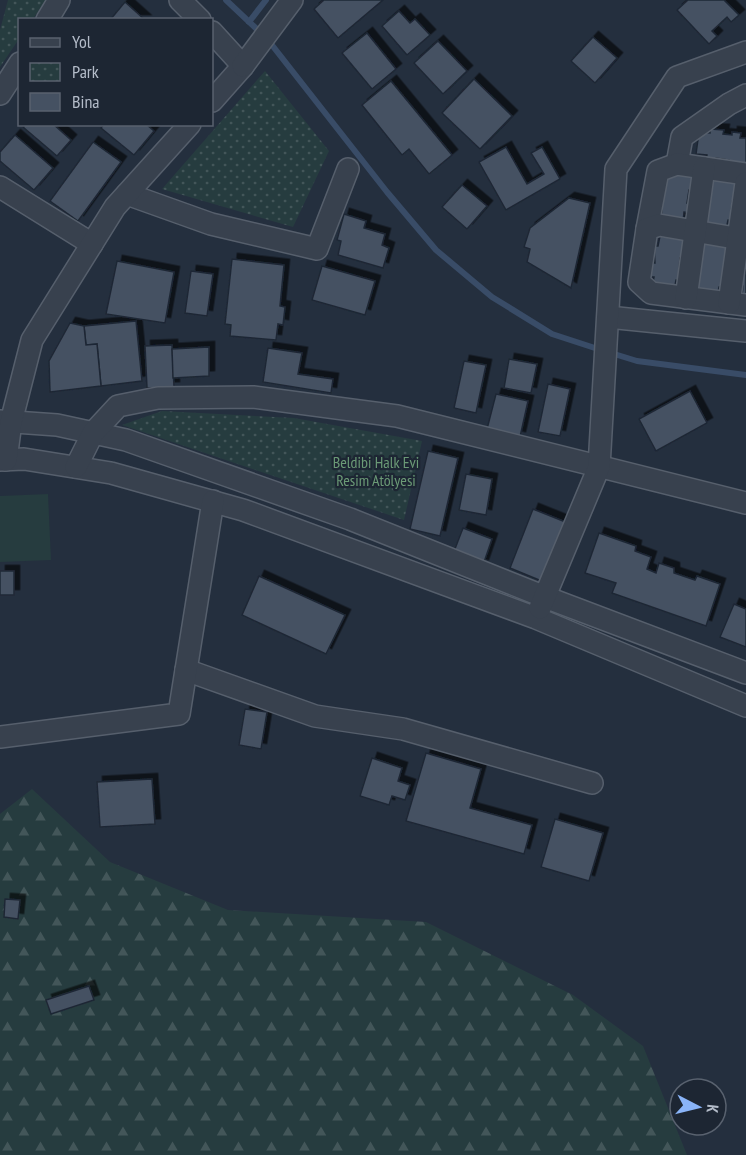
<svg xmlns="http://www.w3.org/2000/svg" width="746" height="1155" font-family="'PT Sans Narrow',sans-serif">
<defs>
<pattern id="forest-firs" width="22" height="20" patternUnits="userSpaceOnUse" patternTransform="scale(1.5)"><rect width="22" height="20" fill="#263c3f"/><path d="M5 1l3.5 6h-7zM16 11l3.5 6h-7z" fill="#435659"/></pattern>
<pattern id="park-dots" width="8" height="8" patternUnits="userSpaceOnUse" patternTransform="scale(1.5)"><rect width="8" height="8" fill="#263c3f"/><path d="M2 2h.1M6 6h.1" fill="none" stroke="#435659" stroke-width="1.8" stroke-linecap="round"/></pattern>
<filter id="shadow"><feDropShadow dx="5.5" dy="-5.5" stdDeviation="0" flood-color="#0009"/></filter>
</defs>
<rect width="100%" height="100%" fill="#242f3e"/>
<polygon fill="#263c3f" points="48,494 51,560 0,562 0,496"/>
<polygon fill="url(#forest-firs)" points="32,789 110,862 228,910 426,922 573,995 643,1046 687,1155 0,1155 0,814"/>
<g fill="url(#park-dots)">
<polygon points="8,0 46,0 33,19 20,20 19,39 0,67 0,30"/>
<polygon points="265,71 329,151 293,227 162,189"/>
<polygon points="162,411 294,418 422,441 404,520 122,425"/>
</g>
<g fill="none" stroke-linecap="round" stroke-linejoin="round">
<g stroke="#394c67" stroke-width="6">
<polyline points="226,0 261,33"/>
<polyline points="249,22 266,0"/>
<polyline points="268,40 387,192 436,250 492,297 552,334 601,350"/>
<polyline points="611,353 637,361 746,375"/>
</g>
</g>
<g fill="#455162" stroke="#1f2835" stroke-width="1.5" filter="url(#shadow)">
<polygon points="324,0 383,0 338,38 314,9"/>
<polygon points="688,0 724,0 739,15 731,22 727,17 712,31 717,36 709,44 677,10"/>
<polygon points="125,2 145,20 110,20"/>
<polygon points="399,11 410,23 415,19 430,35 407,55 382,26"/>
<polygon points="367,33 396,69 372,89 342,53"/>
<polygon points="593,37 617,58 595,83 571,61"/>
<polygon points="438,41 467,71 443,94 414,63"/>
<polygon points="474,79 512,116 480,149 442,113"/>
<polygon points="391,81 452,155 429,174 409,149 402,155 362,105"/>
<polygon points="26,124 53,124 71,140 57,156 23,127"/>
<polygon points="104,124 146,124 154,131 134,155 101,128"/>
<polygon points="710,129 724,130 723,134 732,135 732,132 741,133 740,138 746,138 746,165 727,168 729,160 716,158 715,165 706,164 707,155 696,154 699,132 710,133"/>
<polygon points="15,135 53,168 34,190 0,161 0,152"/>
<polygon points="93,142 121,162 78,221 50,201"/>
<polygon points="506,147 527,184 544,174 531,153 542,147 560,179 506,210 479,162"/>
<polygon points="669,168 695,172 697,191 689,190 687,203 694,204 693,213 684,212 683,223 661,220 662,209 658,209"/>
<polygon points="712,176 738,179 741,199 733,198 731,211 737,212 736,221 728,220 726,230 704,227"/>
<polygon points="462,185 487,206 467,229 442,207"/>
<polygon points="569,198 590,203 571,288 527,262 530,249 524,247 530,228"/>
<polygon points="344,214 366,221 364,228 385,234 382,245 389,248 383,268 338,255 341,241 337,240"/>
<polygon points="660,236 686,240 689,259 680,258 679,271 685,272 684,281 676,280 674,291 652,288 654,277 649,277 651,263 655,263 654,246 658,246"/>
<polygon points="703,243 729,247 732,267 724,265 722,278 729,279 727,288 719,287 717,298 695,295"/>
<polygon points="746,255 746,297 742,296 743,286 739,285 741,271 745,272 746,263 742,263"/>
<polygon points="232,259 284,265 280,306 285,307 283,325 278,324 276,340 230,336 231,325 225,324"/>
<polygon points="117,261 174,272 165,323 106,314"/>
<polygon points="322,266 375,281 365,315 312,300"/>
<polygon points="191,271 213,274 207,316 185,313"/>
<polygon points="136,321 142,381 101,386 97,344 86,345 84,326"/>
<polygon points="70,323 84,326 86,345 97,344 101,386 50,392 49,361"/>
<polygon points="172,345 174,387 147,388 145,346"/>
<polygon points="209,347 209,376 173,378 172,349"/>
<polygon points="268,348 302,353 298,374 333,379 331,393 263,382"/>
<polygon points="509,359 537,364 531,393 504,388"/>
<polygon points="464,361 486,365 476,413 454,408"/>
<polygon points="548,384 570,389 560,436 538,432"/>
<polygon points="690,391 707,423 656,451 639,419"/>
<polygon points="496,394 528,401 520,437 487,429"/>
<polygon points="428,451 458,458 440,536 410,529"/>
<polygon points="466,474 492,479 486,515 459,510"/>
<polygon points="533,509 568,523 544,582 510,568"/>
<polygon points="463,528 492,539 483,565 453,554"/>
<polygon points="599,533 636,546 635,551 651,557 647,569 656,573 659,563 674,568 674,573 695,580 697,576 720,584 706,626 612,593 616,583 585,573"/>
<rect x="0" y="571" width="14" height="24"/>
<polygon points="259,576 345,615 326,654 242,615"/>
<polygon points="734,604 746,609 746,647 720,637"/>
<polygon points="245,709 267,712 261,749 239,745"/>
<polygon points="426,753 481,769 470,808 532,825 524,854 406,821"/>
<polygon points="372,758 402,768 398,781 410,785 405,800 392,796 389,805 360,796"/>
<polygon points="152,779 155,824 100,827 97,782"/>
<polygon points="555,819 603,833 589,881 541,867"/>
<polygon points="5,899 20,900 18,919 4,917"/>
<polygon points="89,986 94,1000 51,1014 46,1000"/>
</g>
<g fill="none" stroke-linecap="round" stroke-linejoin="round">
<g stroke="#565f6c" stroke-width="24">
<g id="minor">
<polyline points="180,0 200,20"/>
<polyline points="47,20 59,0"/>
<polyline points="212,32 243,66 212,101"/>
<polyline points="243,66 292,0"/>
<polyline points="0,94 20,63"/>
<polyline points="677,164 682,137 729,104 746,95"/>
<polyline points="0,187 92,244"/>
<polyline points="127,194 211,224 317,249 348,169"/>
<polyline points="647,229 658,171 677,164 746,174"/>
<polyline points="746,240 659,225 647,229 639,282 651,293 746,305"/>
<polyline points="686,298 704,168"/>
<polyline points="729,303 746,183"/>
<polyline points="608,317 746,331"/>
<polyline points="0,421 57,425 126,440 350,519 545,597 746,673"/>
<polyline points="0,460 24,459 111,473 243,510 536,618 746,706"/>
<polyline points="6,460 11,422 32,340 115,207 190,124"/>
<polyline points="76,467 93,433 118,406 158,398 253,397 397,416 746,503"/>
<polyline points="540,608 599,467 616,169 677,77 746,52"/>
<polyline points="186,670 315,716 403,729 592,783"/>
<polyline points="0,737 179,714 213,501"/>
</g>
</g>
<use href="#minor" stroke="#38414e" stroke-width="21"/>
</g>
<g text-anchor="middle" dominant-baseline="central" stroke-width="4.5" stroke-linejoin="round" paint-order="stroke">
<g font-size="16" fill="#6b9a76" stroke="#1d2633">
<text x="376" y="462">Beldibi Halk Evi<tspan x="376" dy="18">Resim Atölyesi</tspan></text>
</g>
</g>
<rect x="18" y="18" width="195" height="108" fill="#1d2633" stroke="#59626f" stroke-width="1.5"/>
<rect x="30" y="38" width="30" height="9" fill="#38414e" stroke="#59626f" stroke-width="1.5"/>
<text x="72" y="48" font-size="18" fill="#b4bcc9">Yol</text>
<rect x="30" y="63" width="30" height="18" fill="url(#park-dots)" stroke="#59626f" stroke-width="1.5"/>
<text x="72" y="78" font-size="18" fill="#b4bcc9">Park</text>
<rect x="30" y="93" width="30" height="18" fill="#455162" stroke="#59626f" stroke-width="1.5"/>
<text x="72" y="108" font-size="18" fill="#b4bcc9">Bina</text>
<g transform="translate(698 1107) rotate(97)"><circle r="28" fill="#1d2633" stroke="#59626f" stroke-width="1.5"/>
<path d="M0-4.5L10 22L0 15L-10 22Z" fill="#8ab4f8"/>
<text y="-9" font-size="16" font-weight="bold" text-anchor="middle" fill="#b4bcc9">K</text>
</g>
</svg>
